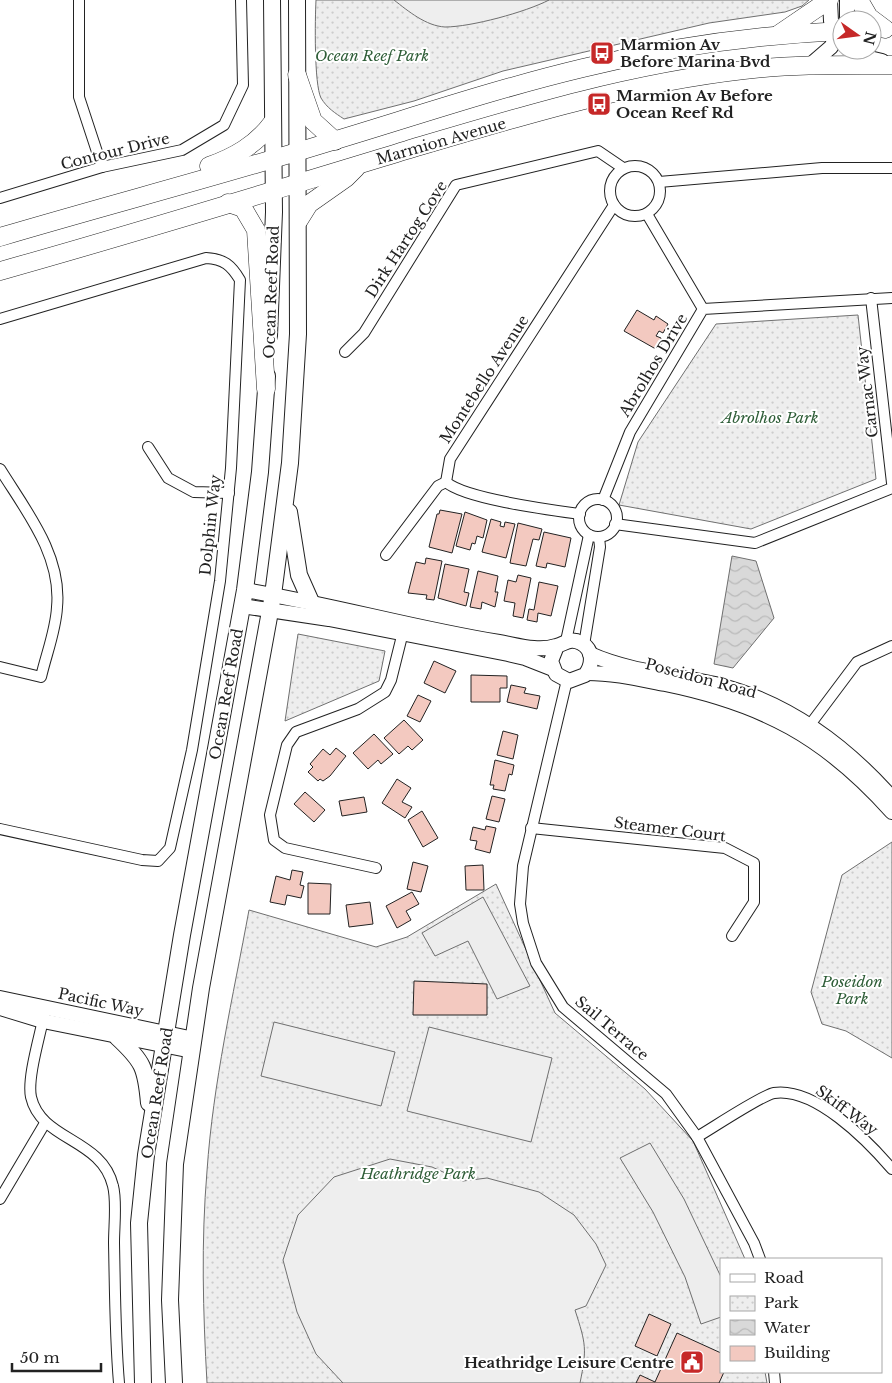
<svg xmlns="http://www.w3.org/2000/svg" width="892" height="1383" font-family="'Libre Baskerville',serif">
<defs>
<pattern id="park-dots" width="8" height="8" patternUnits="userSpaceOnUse" patternTransform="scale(1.25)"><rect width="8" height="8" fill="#eee"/><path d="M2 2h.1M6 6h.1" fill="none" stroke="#ccc" stroke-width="1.8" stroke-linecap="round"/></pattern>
<pattern id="water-waves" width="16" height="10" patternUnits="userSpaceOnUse" patternTransform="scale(1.25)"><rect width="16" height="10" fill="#d9d9d9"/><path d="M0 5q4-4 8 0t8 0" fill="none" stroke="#bababa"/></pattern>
</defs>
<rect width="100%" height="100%" fill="#fff"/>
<g fill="url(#park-dots)" stroke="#6f6f6f">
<path d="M316,0H809L802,6L785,12L709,23L503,71L414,101L344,119C335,113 327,108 321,98C314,84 315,19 316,0Z"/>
<polygon points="858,315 876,479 751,529 619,505 638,442 716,324"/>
<polygon points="298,634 385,651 379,681 285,721"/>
<polygon points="892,842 892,1058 846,1031 822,1024 811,992 842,875"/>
<path d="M496,884L555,1013L645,1089L693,1141L745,1259H721V1372H765L767,1383H207C203,1312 201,1242 207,1171C213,1083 233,997 249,910L376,947L407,937Z"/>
</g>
<g fill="#eee" stroke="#6f6f6f">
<path d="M394,0H549C526,12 471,27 445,27C426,26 408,11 394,0Z"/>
<polygon points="274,1022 395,1052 381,1106 261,1076"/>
<polygon points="429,1027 552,1058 531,1142 407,1111"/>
<path d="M390,1159L432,1167L463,1181L487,1178L539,1192L574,1215L596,1244L606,1265L586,1306L575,1310C586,1344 587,1349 580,1383H343L316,1354L297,1312L283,1260L298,1215L334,1177Z"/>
</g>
<g fill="#ededed" stroke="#6f6f6f">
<polygon points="483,897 530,986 497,999 468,941 435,956 422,933"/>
<polygon points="650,1143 684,1199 721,1277 721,1317 701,1324 685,1277 653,1212 620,1158"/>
</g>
<polygon fill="url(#water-waves)" stroke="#6f6f6f" points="732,556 756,561 774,618 733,668 714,664"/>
<g fill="#f3c9c0" stroke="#222">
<polygon points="637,310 654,320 656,316 668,324 663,333 659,331 656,336 661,338 662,343 659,348 654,348 624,331"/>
<polygon points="440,510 462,514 452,553 429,547 437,514 439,514"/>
<polygon points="465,512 487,520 483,538 477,536 475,544 472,543 470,550 456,546"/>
<polygon points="491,519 501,522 500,526 504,527 505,522 515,524 506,558 482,552"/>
<polygon points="518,523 542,529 539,540 533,539 526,566 510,563"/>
<polygon points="544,532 571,538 565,567 547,563 546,568 536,566"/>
<polygon points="426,558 442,561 434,600 426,599 427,595 408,593 416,562 425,564"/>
<polygon points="445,564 469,569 464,592 469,593 466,606 438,598"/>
<polygon points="478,571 498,576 495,592 498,592 495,607 482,602 481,609 470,607"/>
<polygon points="518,575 531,578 523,618 513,616 515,603 504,601 508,580 516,582"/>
<polygon points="539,582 558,586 551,616 538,613 537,622 527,620 529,609 534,610"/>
<polygon points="434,661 456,671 445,693 424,683"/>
<polygon points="471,675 507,676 507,688 500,688 500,702 471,702"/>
<polygon points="511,685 526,688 524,693 540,696 537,709 507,702"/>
<polygon points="418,695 431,701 420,722 407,716"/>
<polygon points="404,720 423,740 412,750 408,746 399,754 384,738"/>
<polygon points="503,731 518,735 513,759 497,755"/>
<polygon points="374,734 393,754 381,764 378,760 368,769 353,753"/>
<polygon points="336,748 346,756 330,776 323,781 320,779 318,781 308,772 313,767 310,764 323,749 330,755"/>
<polygon points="495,760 514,765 512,775 509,774 505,791 493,789 494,785 490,785"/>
<polygon points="397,779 411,788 402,802 412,807 405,818 382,803"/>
<polygon points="305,792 325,810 314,822 294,804"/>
<polygon points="492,796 505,799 499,822 486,819"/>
<polygon points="364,797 367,812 342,816 339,801"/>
<polygon points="422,811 438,838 423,847 408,820"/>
<polygon points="486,826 496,828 490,853 475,849 477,841 470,840 473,827 485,830"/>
<polygon points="413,862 428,866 421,892 407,889"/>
<polygon points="483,865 484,890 466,890 465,866"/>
<polygon points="292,870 303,872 300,885 304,886 301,898 287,895 285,905 270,902 276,876 290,880"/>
<polygon points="308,883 331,884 330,914 308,914"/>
<polygon points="412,892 419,904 406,911 411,920 397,928 386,906"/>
<polygon points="370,902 373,924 349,927 346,905"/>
<polygon points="414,981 487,984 487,1015 413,1015"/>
<polygon points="649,1314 671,1324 657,1356 635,1346"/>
<polygon points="677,1333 721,1353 721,1372 724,1372 719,1383 636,1383 640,1375 655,1382"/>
</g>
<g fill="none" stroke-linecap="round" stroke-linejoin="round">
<g stroke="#222" stroke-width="12">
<g id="minor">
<polyline points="79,0 79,97 102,167"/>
<circle cx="635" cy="191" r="25"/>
<polyline points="659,182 822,168 892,168"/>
<polyline points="0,198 102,167 182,150 224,125 243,85 241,0"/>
<polyline points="647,214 703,309"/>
<polyline points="871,298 892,483"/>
<path d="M0,319L206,258C224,259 231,265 240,280L231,468L220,581L192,750L170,848L158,861L142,860L0,829"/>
<polyline points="345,352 364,333 456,185 598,151 623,168"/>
<polyline points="148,447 168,478 194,492 229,493"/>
<path d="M0,469C26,511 62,555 57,607C56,630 46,655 41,677L0,667"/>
<circle cx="598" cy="518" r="19"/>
<polyline points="603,500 630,432 703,309 892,298"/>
<path d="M580,514C551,510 465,499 446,482L450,459L614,205"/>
<polyline points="615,524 755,543 892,488"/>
<polyline points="386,555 438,486 446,482"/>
<polyline points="566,641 589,535"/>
<polyline points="584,645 600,547 599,537"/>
<polyline points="567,680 523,866 520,904 523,923 536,963 563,1007 666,1094 697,1137 754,1243 760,1259"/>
<polyline points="806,730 857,662 892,646"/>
<polyline points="531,828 725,848 754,863 754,902 732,936"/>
<polyline points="376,868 285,848 274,840 270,815 287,745 296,732 358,709 385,692 391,680 404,628"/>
<path d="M44,1015C40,1036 27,1078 31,1097C41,1141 102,1138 113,1186C117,1201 114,1226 114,1243C115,1289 115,1336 119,1383"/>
<path d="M697,1137C711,1129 762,1095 774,1093C815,1087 867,1140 892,1169"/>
<polyline points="0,1199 45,1123"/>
<polyline points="774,1372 775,1383"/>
</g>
</g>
<g stroke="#222" stroke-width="16">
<g id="tertiary">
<polyline points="830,0 831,21 842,37"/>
<polyline points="847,0 847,20"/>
<polyline points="852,50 861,56 882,61"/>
<polyline points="809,66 831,47 842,27"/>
<path d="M245,590C330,604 413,628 499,642C517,645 538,652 556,646C565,644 570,637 581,643C594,650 593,665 585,675L569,681L556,674L551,661L557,646"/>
<polyline points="242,606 329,619 508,654 525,658 553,669"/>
<path d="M590,654C630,672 677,675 719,685C788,703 846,746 892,798"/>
<path d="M587,673C614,673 639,679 665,684C763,704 825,737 892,812"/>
<polyline points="0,998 194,1039"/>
<polyline points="0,1008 43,1021 192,1051"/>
</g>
</g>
<g stroke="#222" stroke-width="18">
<g id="primary">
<polyline points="269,336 274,212 272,0"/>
<polyline points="289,512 299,575 311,602"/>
<path d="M117,1037C143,1061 146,1068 149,1103"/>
<polyline points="143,1383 139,1223 146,1155 182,935 245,590 260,472 267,376"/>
<polyline points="174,1383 170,1300 175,1164 201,988 273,595 290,463 298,334 297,0"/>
</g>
</g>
<g stroke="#222" stroke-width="19">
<g id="trunk">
<polyline points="859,0 869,17 885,29"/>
<polyline points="779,34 829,0"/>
<polyline points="297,75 313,121 335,141"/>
<path d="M209,166C234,157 256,145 272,123"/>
<polyline points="228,203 243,208 256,230 266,389"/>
<polyline points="299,220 309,204 346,178 356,168"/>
<path d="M0,237C108,205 216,177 323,144C410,118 495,89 583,68C668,47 755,35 842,31"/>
<path d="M0,271C136,233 272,191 407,150C518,117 629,83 744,70C793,64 843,65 892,65"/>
</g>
</g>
<use href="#minor" stroke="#fff" stroke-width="10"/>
<use href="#tertiary" stroke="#fff" stroke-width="14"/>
<use href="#primary" stroke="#fff" stroke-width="16"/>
<use href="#trunk" stroke="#fff" stroke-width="18"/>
</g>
<defs>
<g id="bus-square" transform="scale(1.25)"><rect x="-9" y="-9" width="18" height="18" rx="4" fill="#c62828" stroke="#fff"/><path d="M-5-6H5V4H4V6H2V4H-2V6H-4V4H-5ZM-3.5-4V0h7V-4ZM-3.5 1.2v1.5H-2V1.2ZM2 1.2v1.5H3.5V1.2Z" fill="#fff"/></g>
<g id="civic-square" transform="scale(1.25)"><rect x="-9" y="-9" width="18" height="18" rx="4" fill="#c62828" stroke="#fff"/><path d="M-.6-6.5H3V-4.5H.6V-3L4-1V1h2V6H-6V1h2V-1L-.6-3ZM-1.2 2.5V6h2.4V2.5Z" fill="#fff"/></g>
</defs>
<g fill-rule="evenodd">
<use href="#bus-square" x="602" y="53"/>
<use href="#bus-square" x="599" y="104"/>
<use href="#civic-square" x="692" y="1362"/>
</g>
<g text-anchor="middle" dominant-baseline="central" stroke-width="4" stroke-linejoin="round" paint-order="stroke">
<g font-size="15" font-weight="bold" fill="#222" stroke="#fff" text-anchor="start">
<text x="620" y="44">Marmion Av<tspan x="620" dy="17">Before Marina Bvd</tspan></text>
<text x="616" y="95">Marmion Av Before<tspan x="616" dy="17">Ocean Reef Rd</tspan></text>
<text x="674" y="1362" text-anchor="end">Heathridge Leisure Centre</text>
</g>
<g font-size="15" font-style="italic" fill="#2f5e38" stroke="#fff">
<text x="372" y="55">Ocean Reef Park</text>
<text x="770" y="417">Abrolhos Park</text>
<text x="852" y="981">Poseidon<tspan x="852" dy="17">Park</tspan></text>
<text x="418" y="1173">Heathridge Park</text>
</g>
<g font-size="15" fill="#222" stroke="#fff">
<text transform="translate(441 141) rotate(-16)">Marmion Avenue</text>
<text transform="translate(115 151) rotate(-14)">Contour Drive</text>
<text transform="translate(406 239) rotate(-57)">Dirk Hartog Cove</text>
<text transform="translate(271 292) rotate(-88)">Ocean Reef Road</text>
<text transform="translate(653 365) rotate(-59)">Abrolhos Drive</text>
<text transform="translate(484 379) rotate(-57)">Montebello Avenue</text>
<text transform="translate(867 392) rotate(-97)">Carnac Way</text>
<text transform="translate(210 525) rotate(-84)">Dolphin Way</text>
<text transform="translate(701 678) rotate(15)">Poseidon Road</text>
<text transform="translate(226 694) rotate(-80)">Ocean Reef Road</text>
<text transform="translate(670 829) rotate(7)">Steamer Court</text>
<text transform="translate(101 1002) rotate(12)">Pacific Way</text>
<text transform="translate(612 1028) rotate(40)">Sail Terrace</text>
<text transform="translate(157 1093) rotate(-81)">Ocean Reef Road</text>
<text transform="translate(847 1110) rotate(36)">Skiff Way</text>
</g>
</g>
<rect x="720" y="1258" width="162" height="115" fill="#ffffff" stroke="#a7a7a7"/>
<rect x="730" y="1274" width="25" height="8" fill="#ffffff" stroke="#a7a7a7"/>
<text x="764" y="1283" font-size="15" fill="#222222">Road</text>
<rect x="730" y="1296" width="25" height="15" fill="url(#park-dots)" stroke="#a7a7a7"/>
<text x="764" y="1308" font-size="15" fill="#222222">Park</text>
<rect x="730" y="1320" width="25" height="15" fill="url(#water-waves)" stroke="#a7a7a7"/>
<text x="764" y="1333" font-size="15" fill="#222222">Water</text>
<rect x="730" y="1346" width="25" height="15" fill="#f3c9c0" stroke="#a7a7a7"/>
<text x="764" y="1358" font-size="15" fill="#222222">Building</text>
<g transform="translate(857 35) rotate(104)"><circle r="24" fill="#ffffff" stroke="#a7a7a7"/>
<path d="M0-4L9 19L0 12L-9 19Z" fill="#c62828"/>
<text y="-8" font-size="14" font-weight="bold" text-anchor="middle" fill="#222222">N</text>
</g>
<path d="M12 1363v8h89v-8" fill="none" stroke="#222222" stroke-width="2.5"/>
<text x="20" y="1363" font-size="15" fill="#222222" stroke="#ffffff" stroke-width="4" paint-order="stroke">50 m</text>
</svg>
